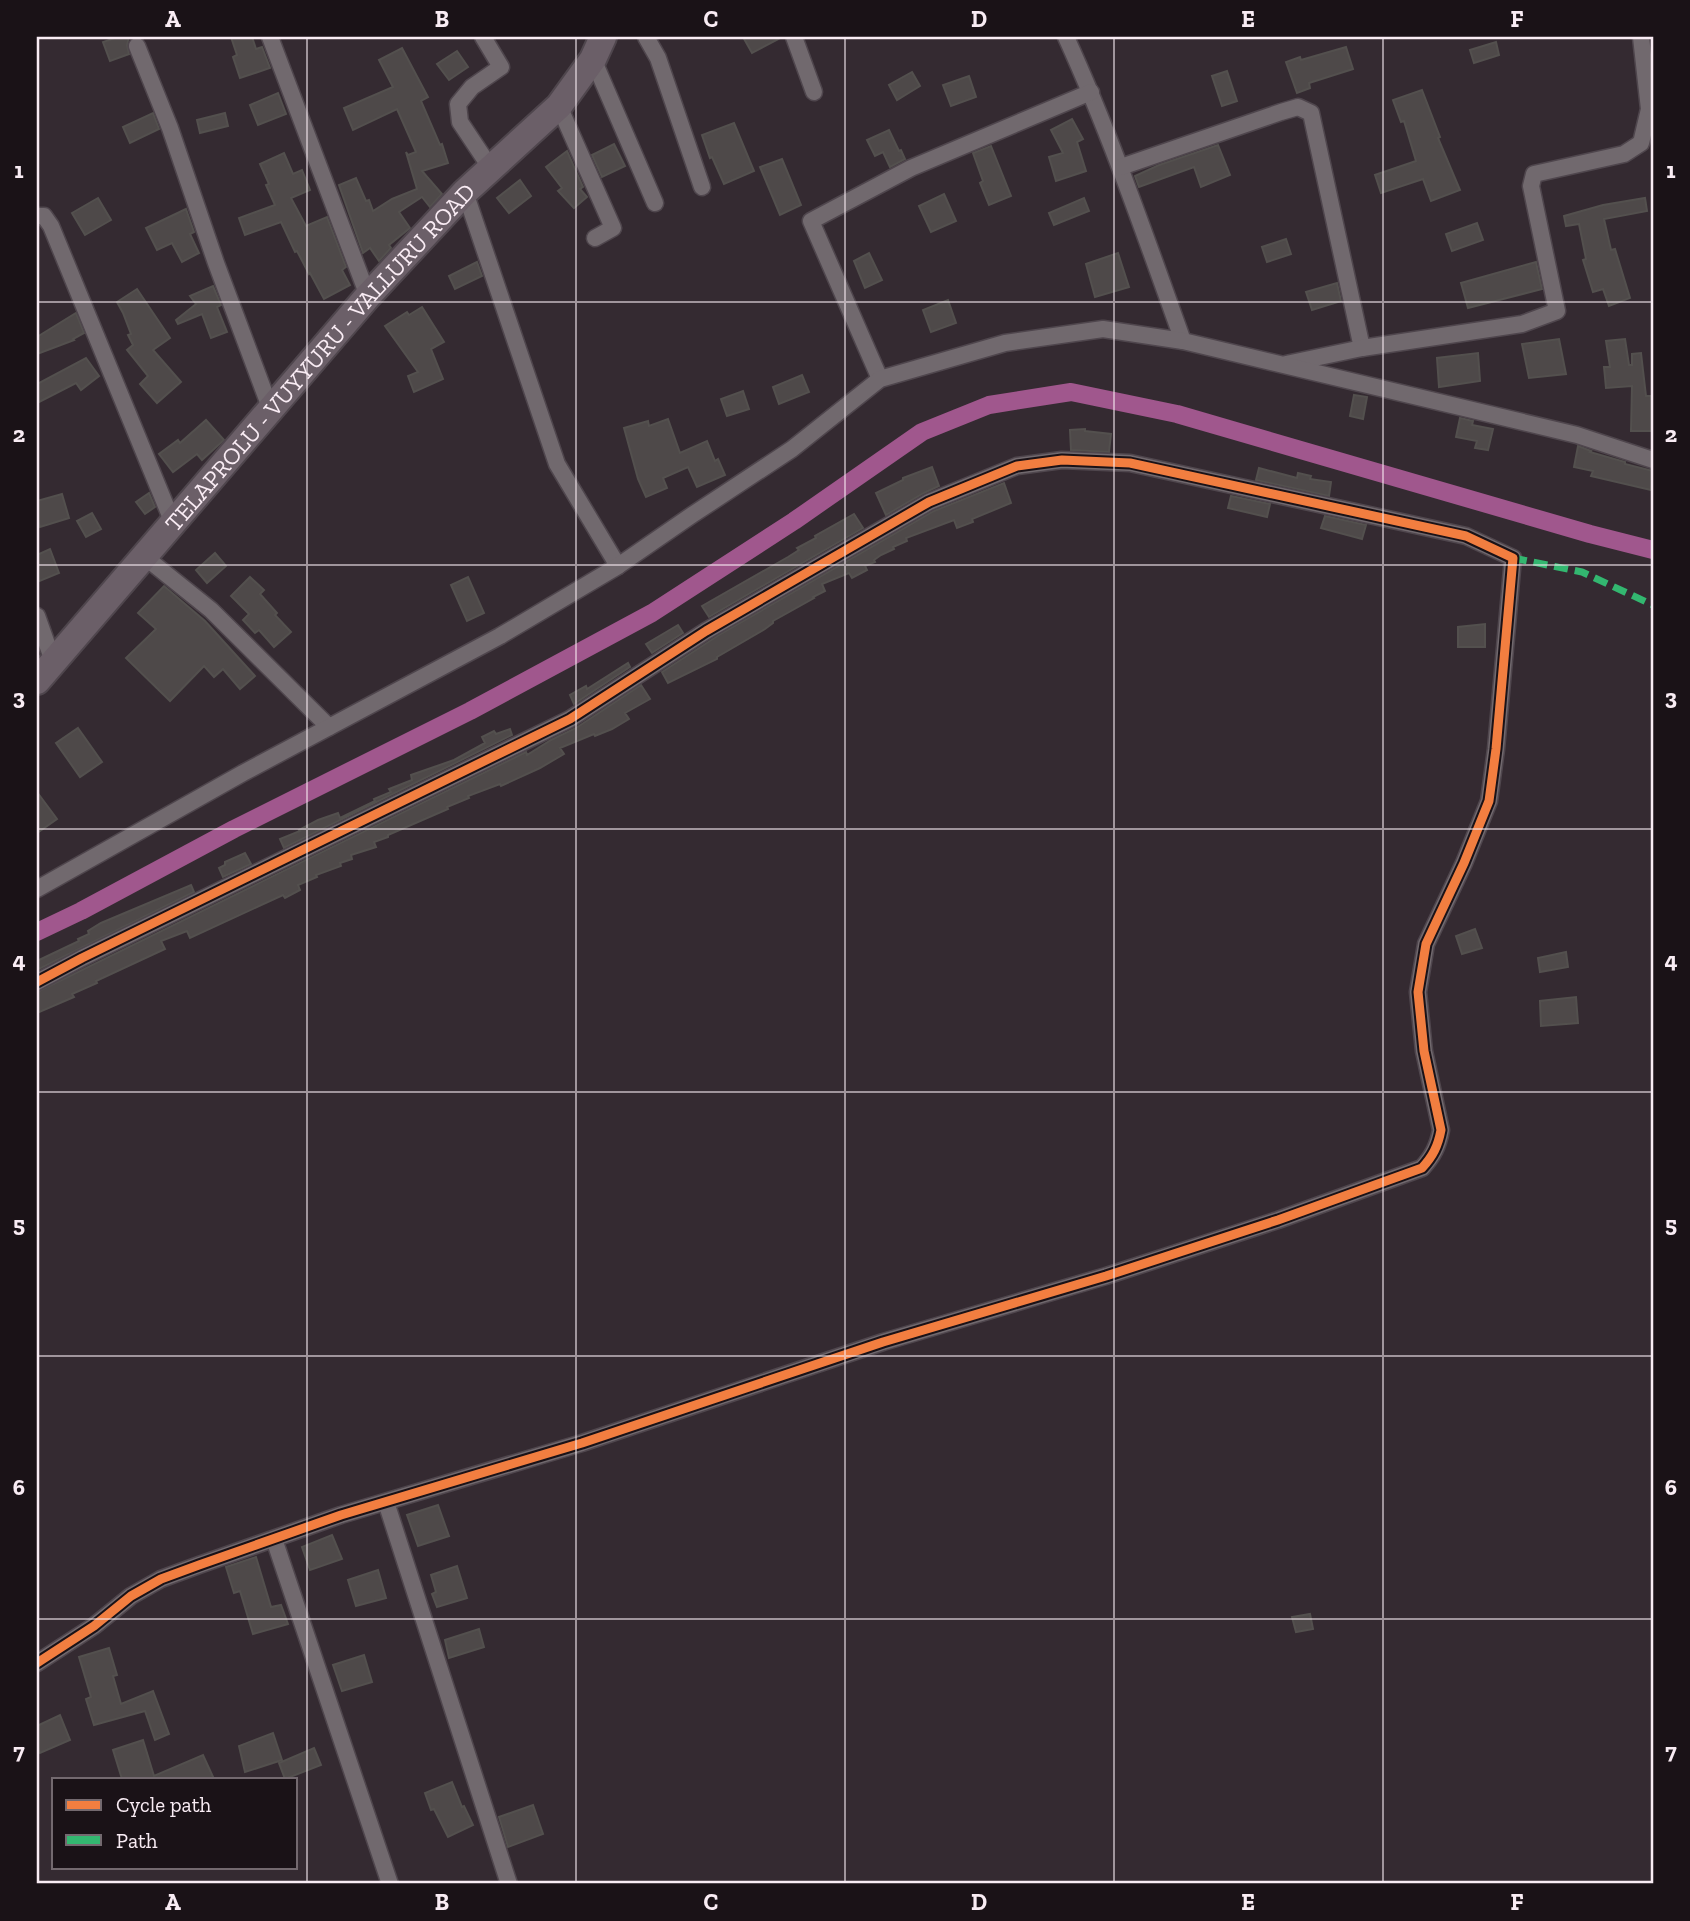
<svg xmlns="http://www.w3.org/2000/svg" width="1690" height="1921" font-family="'Zilla Slab',serif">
<rect width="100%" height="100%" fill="#342a31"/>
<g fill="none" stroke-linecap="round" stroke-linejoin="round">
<polyline stroke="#a0578d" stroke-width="18" points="37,932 81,911 234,829 470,711 652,613 794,521 922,432 989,405 1071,392 1177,414 1590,534 1653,550"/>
</g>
<g fill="#4e4949" stroke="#53504e" stroke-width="2">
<polygon points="118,37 129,37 127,45 129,54 110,61 103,42"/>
<polygon points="231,37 252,37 256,49 262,47 270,68 240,78 233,57 237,55"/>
<polygon points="743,37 782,37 752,53"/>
<polygon points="1496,42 1499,55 1474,63 1470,50"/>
<polygon points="1346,47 1353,69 1309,83 1310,88 1297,93 1286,62 1300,57 1301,60"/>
<polygon points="402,48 428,97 421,101 440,145 442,144 448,163 422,171 442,194 430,207 422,197 399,212 410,228 389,245 391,248 379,261 370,248 363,253 339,185 356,178 366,201 369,200 373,211 392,199 417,189 406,152 408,155 416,152 397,109 353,130 344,108 393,87 379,60"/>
<polygon points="457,51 468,67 449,80 437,64"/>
<polygon points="1227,71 1237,101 1222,106 1212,76"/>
<polygon points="912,72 920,86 897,100 889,85"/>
<polygon points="969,76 976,97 951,106 943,85"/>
<polygon points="1422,90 1440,137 1438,138 1460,190 1431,201 1423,179 1381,193 1375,175 1416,161 1404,121 1401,122 1393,100"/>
<polygon points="278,93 286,114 258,125 250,105"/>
<polygon points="153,113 159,129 130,143 123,127"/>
<polygon points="225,113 228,126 200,133 197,120"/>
<polygon points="1072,119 1083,139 1077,142 1086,171 1056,181 1049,157 1063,153 1051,130"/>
<polygon points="734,123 754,171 724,184 712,157 710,158 702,135"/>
<polygon points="889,130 899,151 901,150 905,159 890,167 883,152 875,156 867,140"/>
<polygon points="614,144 625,166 602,177 592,155"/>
<polygon points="1218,145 1230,175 1201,187 1194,167 1139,187 1135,176 1159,165"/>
<polygon points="991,146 1011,196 989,205 980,183 983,181 973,153"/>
<polygon points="567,151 583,187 580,189 587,197 574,208 558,191 562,188 546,167"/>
<polygon points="284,153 293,174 302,170 310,190 291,198 306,226 327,217 346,267 342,270 350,285 324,299 310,273 309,274 297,251 295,252 281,222 245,235 239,218 275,205 266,185 269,184 260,164"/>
<polygon points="782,159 801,205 780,215 760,167"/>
<polygon points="520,180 531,196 509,213 497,198"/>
<polygon points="944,194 956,221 931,232 919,206"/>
<polygon points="98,198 111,220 85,235 72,213"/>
<polygon points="1084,198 1089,211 1054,225 1049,213"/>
<polygon points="1645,198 1647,211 1604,219 1611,250 1615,249 1630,298 1609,306 1603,289 1593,292 1583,260 1586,259 1579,224 1566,226 1564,216 1603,205"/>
<polygon points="186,209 194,232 190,234 199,253 182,262 172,243 157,250 146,228"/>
<polygon points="1477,223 1483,240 1452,251 1446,234"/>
<polygon points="1286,239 1291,254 1267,262 1262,247"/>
<polygon points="869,253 882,280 865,288 854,261"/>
<polygon points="1118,253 1129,287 1095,297 1086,264"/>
<polygon points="477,262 482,276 455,289 449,276"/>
<polygon points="1536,262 1542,289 1468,308 1461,283"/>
<polygon points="1337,283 1341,301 1312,310 1306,292"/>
<polygon points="213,286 221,305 217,307 227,332 211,338 202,314 178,324 176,320 196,304 190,296"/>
<polygon points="137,289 170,338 153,350 181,382 157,403 140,384 148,376 127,350 133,345 128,335 131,334 123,313 117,302"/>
<polygon points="948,300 956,323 931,332 923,310"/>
<polygon points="422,307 444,342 431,349 443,379 414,392 408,376 418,372 385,326 407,312 409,315"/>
<polygon points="76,313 84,333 73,339 74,340 37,354 37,337"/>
<polygon points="1559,339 1566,374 1529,378 1522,344"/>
<polygon points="1625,339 1629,365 1632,365 1632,354 1641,353 1646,396 1653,396 1653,431 1631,431 1632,386 1606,388 1604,367 1610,367 1606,341"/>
<polygon points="1478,353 1480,381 1439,387 1437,358"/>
<polygon points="86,358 99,376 81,390 76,383 37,403 37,384"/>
<polygon points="802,375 809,392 779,404 773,387"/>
<polygon points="743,391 749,409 727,416 721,399"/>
<polygon points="1354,395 1367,397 1363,419 1350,416"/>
<polygon points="1460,418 1473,421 1472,425 1493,429 1488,450 1475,448 1477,441 1456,437"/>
<polygon points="668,419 680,453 707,441 715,461 718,459 725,475 697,487 688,467 663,478 667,488 646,497 638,479 624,428 648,421 649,426"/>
<polygon points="206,420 224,440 202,460 197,454 173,472 159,454 178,440 180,443"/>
<polygon points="1085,429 1085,431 1111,434 1109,452 1071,450 1070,430"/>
<polygon points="1578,446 1591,451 1590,452 1625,462 1625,464 1653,471 1651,490 1591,476 1593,471 1574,467"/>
<polygon points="932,467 939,486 924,493 886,515 876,493 903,480 903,478"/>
<polygon points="1259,468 1297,478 1298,473 1311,476 1310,479 1331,482 1329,496 1256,480"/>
<polygon points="1004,483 1011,503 972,519 973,522 957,528 954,520 906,538 907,541 893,547 894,549 881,555 874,560 875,562 865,566 867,570 852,578 849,573 822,584 825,591 813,597 814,598 773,621 773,623 765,629 717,657 717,659 668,683 662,672 719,635 934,511"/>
<polygon points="149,493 155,507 145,514 136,502"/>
<polygon points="62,494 69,518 40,527 37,516 37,501"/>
<polygon points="1231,496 1270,504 1267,517 1228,508"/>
<polygon points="92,513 101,529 86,537 77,521"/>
<polygon points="854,514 863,528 709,617 702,606 788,557 799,550 797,548 816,538 815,536"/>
<polygon points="1325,516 1366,525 1362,539 1321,528"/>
<polygon points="50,549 59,573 37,582 37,555"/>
<polygon points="215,553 226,566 207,583 196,570"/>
<polygon points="250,577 264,590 260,594 277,613 275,615 291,632 274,647 259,630 255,633 243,620 249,614 231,596"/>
<polygon points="468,577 484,613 467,621 451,585"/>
<polygon points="164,586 205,621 255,676 240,689 223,669 214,677 204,666 170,701 126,658 156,629 138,613"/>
<polygon points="1485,624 1485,647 1458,647 1458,627"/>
<polygon points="678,625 683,633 652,653 646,644"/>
<polygon points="628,663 630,667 574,704 570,695 586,686 587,689"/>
<polygon points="641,685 650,699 625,713 629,719 612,729 595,736 594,734 560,748 564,754 540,768 501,786 500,784 468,796 469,798 447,807 448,809 388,835 388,837 374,842 376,847 351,855 352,859 340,863 341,866 316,875 317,877 298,885 300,890 285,898 283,895 190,938 187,931 161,941 165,949 96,981 97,983 72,994 74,997 37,1013 37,992 524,753 526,752 527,755 551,740 576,728"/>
<polygon points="78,728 102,762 80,777 56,743"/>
<polygon points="510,729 512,735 284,848 280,839 300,831 299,830 318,820 338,813 340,818 375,801 374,799 391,792 389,789 412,780 411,775 454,760 485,743 482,737 494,731 496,734"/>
<polygon points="37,792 57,819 37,833"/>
<polygon points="245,853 251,864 223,877 219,868 225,865 225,862"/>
<polygon points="191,885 194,892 37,970 37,961 79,941 78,939 89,934 88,931 101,923"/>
<polygon points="1475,929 1482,948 1462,954 1456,936"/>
<polygon points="1566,952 1568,967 1540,972 1538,958"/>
<polygon points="1576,997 1578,1023 1541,1026 1540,1001"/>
<polygon points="438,1505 449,1536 418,1546 407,1515"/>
<polygon points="332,1535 342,1559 310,1570 302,1547"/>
<polygon points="256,1557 271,1607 281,1605 288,1624 253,1634 240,1591 234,1593 226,1567"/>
<polygon points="457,1566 467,1598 437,1607 432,1594 436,1592 431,1575"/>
<polygon points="378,1570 386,1598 356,1606 348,1580"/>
<polygon points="1310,1614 1313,1629 1296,1632 1292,1617"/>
<polygon points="479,1629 484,1647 449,1658 445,1640"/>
<polygon points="109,1648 117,1675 113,1676 121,1704 153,1691 169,1734 155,1740 145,1711 94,1725 86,1699 91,1697 79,1657"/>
<polygon points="364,1655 372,1682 342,1691 333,1665"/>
<polygon points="60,1715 70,1740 40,1753 37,1745 37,1726"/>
<polygon points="273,1733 282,1760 245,1772 239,1746"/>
<polygon points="143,1740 154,1776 203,1755 214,1779 122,1779 113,1750"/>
<polygon points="314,1748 321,1765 285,1779 279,1763"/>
<polygon points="452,1782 462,1807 464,1806 473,1825 448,1837 434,1809 431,1810 425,1793"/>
<polygon points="533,1805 543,1834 508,1847 499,1817"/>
</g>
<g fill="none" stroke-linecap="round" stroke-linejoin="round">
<g stroke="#4f464d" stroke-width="19">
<g id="minor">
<polyline points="270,37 368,296"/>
<polyline points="483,37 501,67 472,87 458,104 460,122 490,167"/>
<polyline points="646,37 658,58 702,187"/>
<polyline points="794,37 814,92"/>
<path d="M1066,37C1111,136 1146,238 1183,341"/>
<polyline points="137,46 170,128 216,263 271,410"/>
<polyline points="593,59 655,203"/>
<polyline points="559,106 613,228 595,238"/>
<polyline points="1121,167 1281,112 1298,107 1311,113 1362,348"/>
<polyline points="465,192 557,464 618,566"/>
<polyline points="37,216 44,216 51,226 173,523"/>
<polyline points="1286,364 1362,348 1522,324 1557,311 1531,186 1534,174 1624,154 1641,143 1649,109 1641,37"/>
<polyline points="880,379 811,221 911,168 1091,92"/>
<polyline points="145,557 211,610 329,727"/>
<polyline points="37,616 53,661"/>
<polyline points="37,889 243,773 500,636 618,566 692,515 792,449 880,379 1005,343 1103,329 1183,341 1577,435 1653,460"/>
<path d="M37,982L82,958L570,719L706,631L929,502L1017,466L1062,460L1130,463L1466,536L1513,558L1496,749L1489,801L1464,863L1426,944L1418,992L1424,1051L1441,1130C1438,1146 1433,1156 1422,1168L1278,1220L1106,1276L883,1342L582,1443L341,1515L199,1565L161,1579L131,1596L94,1626L37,1663"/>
<polyline points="386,1502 509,1884"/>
<polyline points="274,1539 390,1884"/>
</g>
</g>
<g stroke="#4f464d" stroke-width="30">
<g id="primary">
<path id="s1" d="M37,681L368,296L465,192L559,106L593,59L603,37"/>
</g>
</g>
<use href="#minor" stroke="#71696e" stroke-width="16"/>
<use href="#primary" stroke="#6b5f68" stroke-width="26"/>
<polyline stroke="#33b770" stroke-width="7" stroke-dasharray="14 7" stroke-linecap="butt" points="1513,558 1582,572 1653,605"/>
<g stroke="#1a1217" stroke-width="13">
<path id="cycleway" d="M37,982L82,958L570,719L706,631L929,502L1017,466L1062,460L1130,463L1466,536L1513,558L1496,749L1489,801L1464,863L1426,944L1418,992L1424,1051L1441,1130C1438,1146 1433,1156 1422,1168L1278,1220L1106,1276L883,1342L582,1443L341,1515L199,1565L161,1579L131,1596L94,1626L37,1663"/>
</g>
<use href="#cycleway" stroke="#f27e40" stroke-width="9"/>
</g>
<path fill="none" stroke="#f9ecf4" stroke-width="2" stroke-opacity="0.55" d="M307,37V1884M576,37V1884M845,37V1884M1114,37V1884M1383,37V1884M37,302H1653M37,565H1653M37,829H1653M37,1092H1653M37,1356H1653M37,1619H1653"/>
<g text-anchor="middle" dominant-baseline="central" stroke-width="6" stroke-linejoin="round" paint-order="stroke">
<g font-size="24" fill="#f9ecf4" stroke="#1a1217">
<text stroke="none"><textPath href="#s1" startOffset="430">TELAPROLU - VUYYURU - VALLURU ROAD</textPath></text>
</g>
</g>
<rect width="1690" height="1921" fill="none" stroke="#1a1217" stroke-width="77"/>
<rect x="52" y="1778" width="245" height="91" fill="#1a1217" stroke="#73696f" stroke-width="2"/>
<rect x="66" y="1800" width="35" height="10" fill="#f27e40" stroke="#73696f" stroke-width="2"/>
<text x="116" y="1812" font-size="21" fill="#f9ecf4">Cycle path</text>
<rect x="66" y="1835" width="35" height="10" fill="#33b770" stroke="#73696f" stroke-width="2"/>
<text x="116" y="1848" font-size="21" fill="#f9ecf4">Path</text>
<rect x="38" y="38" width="1614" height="1844" fill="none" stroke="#f9ecf4" stroke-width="2.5"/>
<g font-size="23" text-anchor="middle" font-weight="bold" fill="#f9ecf4">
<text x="173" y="27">A</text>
<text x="442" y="27">B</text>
<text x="711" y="27">C</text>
<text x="979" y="27">D</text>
<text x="1248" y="27">E</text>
<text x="1517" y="27">F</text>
<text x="19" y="178">1</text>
<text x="1671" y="178">1</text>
<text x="19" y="442">2</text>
<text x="1671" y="442">2</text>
<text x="19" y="705">3</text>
<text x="1671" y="705">3</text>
<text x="19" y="968">4</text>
<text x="1671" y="968">4</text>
<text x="19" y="1232">5</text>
<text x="1671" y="1232">5</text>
<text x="19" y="1495">6</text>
<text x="1671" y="1495">6</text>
<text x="19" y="1759">7</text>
<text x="1671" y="1759">7</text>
<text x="173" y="1910">A</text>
<text x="442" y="1910">B</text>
<text x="711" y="1910">C</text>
<text x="979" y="1910">D</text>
<text x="1248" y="1910">E</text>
<text x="1517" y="1910">F</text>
</g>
</svg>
